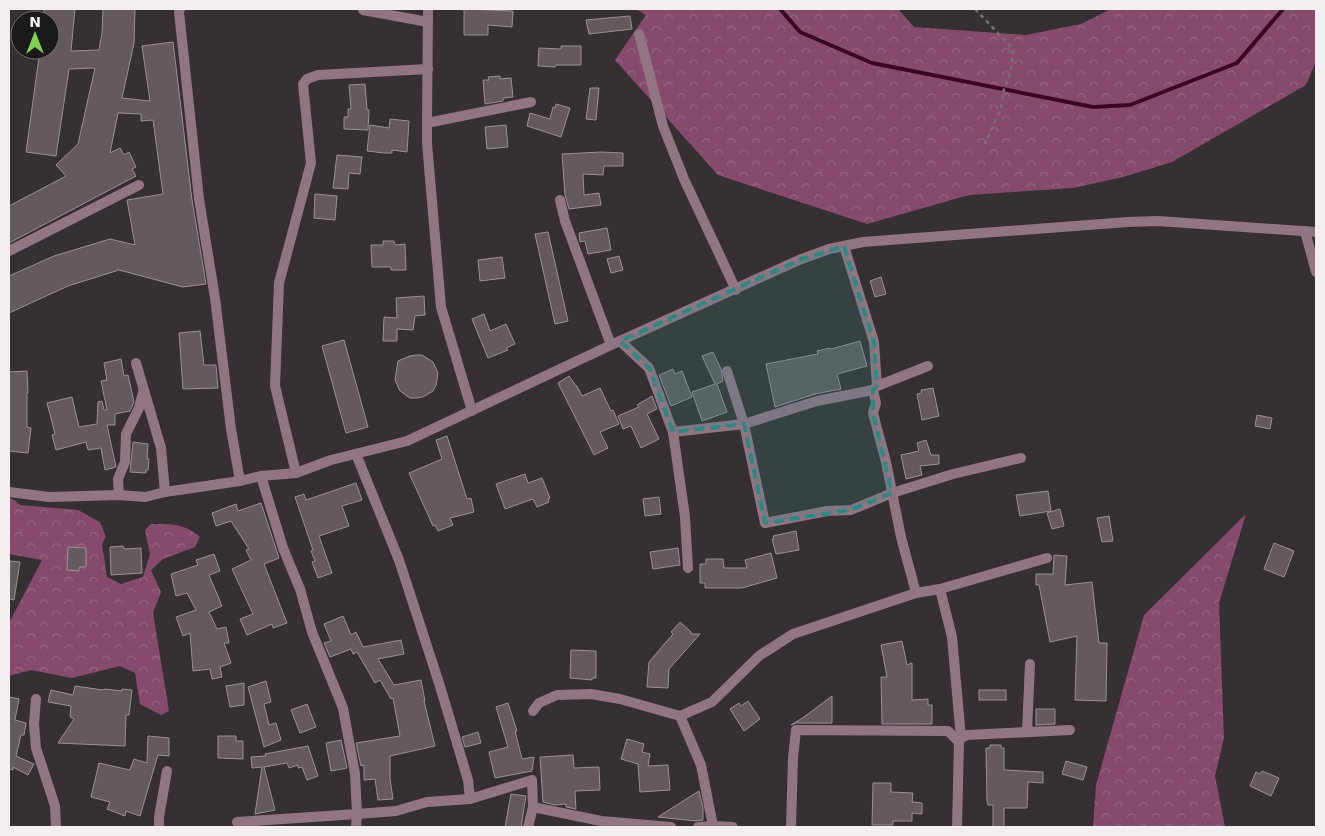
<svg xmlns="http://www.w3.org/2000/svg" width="1325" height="836" font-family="'DejaVu Sans',sans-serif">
<defs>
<pattern id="forest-crowns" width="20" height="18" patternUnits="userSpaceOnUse" patternTransform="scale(1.25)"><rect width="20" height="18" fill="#864b6c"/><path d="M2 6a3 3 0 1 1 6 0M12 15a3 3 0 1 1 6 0" fill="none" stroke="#986581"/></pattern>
</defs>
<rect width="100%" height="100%" fill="#373033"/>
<g fill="url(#forest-crowns)">
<polygon points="636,9 898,9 914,27 1026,35 1081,24 1111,9 1316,9 1316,61 1306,85 1172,162 1123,177 1073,188 969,195 867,224 718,175 615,60 646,15"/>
<path d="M9,498L14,500L20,505L78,510L100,522L106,537L102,544L107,577L121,584L143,577L150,554L145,530L151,524C172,524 183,523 200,537L195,547L163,559L151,570L161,592L153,613L169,711L161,715L140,704L135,673L120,666L72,678L31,670L9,676V623L42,560L9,554Z"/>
<polygon points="1246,514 1219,603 1224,738 1215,776 1225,827 1093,827 1096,785 1144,615"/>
</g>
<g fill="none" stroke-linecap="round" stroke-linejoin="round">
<polyline stroke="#3b0528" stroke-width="4" points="780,9 800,32 872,63 1093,107 1130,105 1237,63 1283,9"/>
</g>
<g fill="#625a5e" stroke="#999195">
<polygon points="44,9 75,9 71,51 99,50 102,33 103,9 135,9 134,43 122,98 150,101 142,46 173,42 192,200 206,284 183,287 119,270 68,286 9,313 9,276 54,256 110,239 135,245 127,200 163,194 153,120 141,121 141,114 118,113 110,153 120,148 124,155 129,152 136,167 132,169 136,176 9,243 9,206 66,176 56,165 78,144 95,68 69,69 56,156 26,152 40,50 50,50 50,20 44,20"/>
<polygon points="464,9 513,11 512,27 488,25 488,35 464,35"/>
<polygon points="630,16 632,29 589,34 586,20"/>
<polygon points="561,46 581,46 581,65 556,65 555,67 538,66 539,48 561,49"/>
<polygon points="500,76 500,79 511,78 513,97 503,98 503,101 485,104 483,80 489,80 488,77"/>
<polygon points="365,84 367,110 369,110 368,130 344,129 344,117 348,117 348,109 351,109 349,85"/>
<polygon points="590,88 599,88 596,120 586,119"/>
<polygon points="556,104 570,108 561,137 527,126 530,113 550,119 553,107 555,108"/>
<polygon points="390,119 409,121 407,152 392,150 392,153 384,153 367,151 370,125 389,128"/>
<polygon points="506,125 508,147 487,149 485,127"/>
<polygon points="601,152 623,153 623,166 604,166 603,175 583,174 584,195 599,193 601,205 569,209 565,195 562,154"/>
<polygon points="337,155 362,157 360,174 349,173 348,189 333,188"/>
<polygon points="315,194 337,196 335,220 314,218"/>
<polygon points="607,228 611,250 588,254 585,241 580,242 579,233"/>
<polygon points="548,232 568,321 555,324 535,234"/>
<polygon points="383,241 394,241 395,245 405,244 406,270 391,270 391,267 372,267 371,245 383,245"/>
<polygon points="619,256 623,270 611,273 607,259"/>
<polygon points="502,257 505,278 480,281 478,260"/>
<polygon points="881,277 886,294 875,297 870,281"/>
<polygon points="424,296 425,315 415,316 413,330 397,329 397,341 383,341 384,317 397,318 396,298"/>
<polygon points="484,314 490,331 506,324 515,344 506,348 508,350 488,358 472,319"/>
<polygon points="200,331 204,365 216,365 218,388 183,389 179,333"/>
<polygon points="344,340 368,427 346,433 322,346"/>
<polygon points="860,341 867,366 837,374 841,389 815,394 775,407 766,364 818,354 817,351 830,348 831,349"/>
<polygon points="713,352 721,369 723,381 717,384 727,412 702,421 692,392 715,384 702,356"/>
<polygon points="416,355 422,355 433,362 438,373 436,385 433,391 423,397 417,398 410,398 400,391 395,380 398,361 410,356"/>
<polygon points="121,359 124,376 128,375 134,402 130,411 115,414 115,425 107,425 116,467 105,470 101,448 88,450 86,442 56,450 52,435 55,434 47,403 72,397 79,427 97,424 98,402 102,401 104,410 107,410 101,381 107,380 104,363"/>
<polygon points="673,369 675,374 682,371 692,397 671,406 659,375"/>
<polygon points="27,371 28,393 27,393 27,427 31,428 28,453 9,451 9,372"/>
<polygon points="569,376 576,386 577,386 582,396 600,388 611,411 613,410 619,424 600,432 608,448 594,455 558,383"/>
<polygon points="933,388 939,416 922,420 917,394 922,393 921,390"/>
<polygon points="652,396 657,409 647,414 659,439 641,448 631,426 623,429 618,416 639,407 637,405"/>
<polygon points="1257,415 1272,418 1270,429 1255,426"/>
<polygon points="447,436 467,499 471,498 474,512 450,518 453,525 438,531 435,525 433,526 409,473 442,459 436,440"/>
<polygon points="926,440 931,455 939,455 939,464 920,466 922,475 906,479 901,455 919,451 917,443"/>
<polygon points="133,442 148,444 147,459 149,459 148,470 146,470 146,473 130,472"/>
<polygon points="525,474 528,483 542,478 550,498 548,499 549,502 537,507 533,499 505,509 496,484"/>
<polygon points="356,483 362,500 342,506 349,526 319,536 332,573 318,578 312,562 315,561 311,551 313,550 295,497 304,494 306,500"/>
<polygon points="1048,491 1051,511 1020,516 1016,495"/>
<polygon points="659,497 661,514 645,516 643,499"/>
<polygon points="261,503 279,558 264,564 287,623 273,628 272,624 247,635 240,619 253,614 232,569 251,560 246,550 249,549 231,521 216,526 212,513 236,504 238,511"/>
<polygon points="1060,509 1064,526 1052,529 1047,513"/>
<polygon points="1109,516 1113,541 1102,542 1097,518"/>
<polygon points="796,531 799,550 776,554 772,539 774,539 773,536"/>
<polygon points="1274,543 1294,551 1284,577 1264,569"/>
<polygon points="123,546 124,549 141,548 142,573 111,575 110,547"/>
<polygon points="68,547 86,548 86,567 79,567 79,571 67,570"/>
<polygon points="678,548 680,565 653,569 650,552"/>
<polygon points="771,553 777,578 742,588 705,588 705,583 700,583 700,564 706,564 706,559 723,559 724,568 747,568 745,560"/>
<polygon points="214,554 220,571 209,575 222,606 209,612 217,629 226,627 229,643 224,643 231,663 220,667 222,677 212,679 210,669 193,671 190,633 183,636 176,617 196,610 187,593 176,596 171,574 198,565 196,560"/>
<polygon points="1054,555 1067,556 1065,585 1092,582 1099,643 1107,643 1106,701 1075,700 1077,636 1050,642 1039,585 1036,585 1036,574 1053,574"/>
<polygon points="10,561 20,562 14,600 9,599"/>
<polygon points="343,616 351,635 356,632 363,647 401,640 404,654 378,659 394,685 421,680 425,701 424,701 435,746 390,756 390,779 393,799 378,800 375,779 364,780 364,765 361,766 356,743 400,736 393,698 391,699 380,680 375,683 357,652 353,654 351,649 330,657 324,643 331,641 324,624"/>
<polygon points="680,622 691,632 691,634 700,634 669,669 668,688 647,687 649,662 673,634 671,632"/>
<polygon points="902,641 907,665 912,663 912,700 928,699 928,705 932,705 932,724 882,724 881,677 887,677 881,645"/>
<polygon points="571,650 596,651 596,678 592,678 592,680 570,678"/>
<polygon points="266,681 271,702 264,704 269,725 276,723 281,740 264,747 248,687"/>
<polygon points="244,683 244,705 230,707 226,686"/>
<polygon points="75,686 103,690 104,689 122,691 122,689 132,690 129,715 126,715 125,746 58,743 74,719 70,717 71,706 48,702 51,690 73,695"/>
<rect x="979" y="690" width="27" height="10"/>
<polygon points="832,696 832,723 796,723 791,725 804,717"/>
<polygon points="9,697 19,699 15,720 26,723 24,735 21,735 16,756 34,764 28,775 13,767 13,770 9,769"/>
<polygon points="748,701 760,719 744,731 730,709 739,703 741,706"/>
<polygon points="508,703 517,731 515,731 522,759 534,757 532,771 495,778 489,752 508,747 496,707"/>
<polygon points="307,704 316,727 300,733 291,710"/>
<polygon points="1036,709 1055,709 1055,724 1036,725"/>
<polygon points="478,732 481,743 465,747 462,737"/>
<polygon points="148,736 169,738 169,756 158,755 140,816 126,811 125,816 107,809 110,802 91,797 99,763 130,770 134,759 147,763"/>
<polygon points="218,736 236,736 236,741 243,741 243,759 218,758"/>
<polygon points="627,739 644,744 642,752 650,754 648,766 668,765 670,790 640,792 638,764 621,759"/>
<polygon points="341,740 347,768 331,771 326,743"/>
<polygon points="990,745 1001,745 1001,748 1004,748 1004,770 1043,772 1043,783 1028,782 1027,808 1004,808 1004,827 993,827 993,805 988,805 987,801 986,748 990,748"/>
<polygon points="308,746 318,776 307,780 302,767 298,768 298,765 289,768 287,763 264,767 275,810 255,814 262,767 252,768 251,757 266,756 265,754"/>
<polygon points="573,755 574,768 599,767 600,790 575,791 576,809 566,807 566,804 555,805 543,802 540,757"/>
<polygon points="1066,761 1087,767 1083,780 1062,774"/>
<polygon points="1262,771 1279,778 1271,796 1250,786 1256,772 1260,774"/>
<polygon points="873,783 891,783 891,792 913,793 912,802 922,803 922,814 912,813 912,821 893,821 893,825 872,825"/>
<polygon points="699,791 703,808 703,820 696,821 658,817"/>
<polygon points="511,794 526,796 521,827 505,827"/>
</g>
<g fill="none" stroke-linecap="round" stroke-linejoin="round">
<polyline stroke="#787275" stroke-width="2.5" stroke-dasharray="4 4" stroke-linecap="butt" points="975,9 1013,49 1011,71 1004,89 1001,108 985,144"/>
<g stroke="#917583" stroke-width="10">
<polyline points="180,9 179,12 199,199 215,298 231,429 240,481"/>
<polyline points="363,10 428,22"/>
<polyline points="639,34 663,126 684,179 736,290"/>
<polyline points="427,123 428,9"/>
<polyline points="560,200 565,221 611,345"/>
<polyline points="1305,231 1316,272"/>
<polyline points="844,246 874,342 877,386"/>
<polyline points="9,251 139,185"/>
<polyline points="620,341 649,368 673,432 685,517 688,568"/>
<polyline points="136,363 161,448 165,492"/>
<polyline points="727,371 744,424 765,523 827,511 851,510 892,493 953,474 1021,458"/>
<polyline points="472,411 441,307 427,143 427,123 531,102"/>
<polyline points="673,432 744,424 817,401 873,390"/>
<polyline points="356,454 399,560 439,683 468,780 470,799"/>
<polyline points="296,473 275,386 279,283 311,163 303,84 307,79 318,75 428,69"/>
<polyline points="9,492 49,497 119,495 145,497 165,492 240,481 261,476 296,473 331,460 407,441 611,345 799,260 829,249 863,242 1128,222 1158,221 1316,232"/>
<polyline points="119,495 118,479 125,462 126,434 139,408 143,392"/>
<polyline points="940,589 952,637 961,738"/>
<polyline points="916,593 901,537 886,462 873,413 876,403 873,390 877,386 928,366"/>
<polyline points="36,699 34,724 36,748 55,806 56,827"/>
<polyline points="533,711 539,703 557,695 591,694 620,699 680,716 712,702 759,656 793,634 916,593 940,589 1047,558"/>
<polyline points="680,716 701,765 713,826"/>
<polyline points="1027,731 1030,664"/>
<polyline points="533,807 601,821 671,827"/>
<polyline points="237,822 357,814 355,774 343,708 312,632 300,589 283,548 261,476"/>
<polyline points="159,827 159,817 167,771"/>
<polyline points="356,827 357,814 396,811 427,802 470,799 532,780 533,807 528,827"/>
<polyline points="698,827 713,826 733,827"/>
<polyline points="791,827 793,758 796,730 948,731 959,742"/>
<polyline points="957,827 959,742 961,738 967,735 1070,730"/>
</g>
</g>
<path fill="#318882" fill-opacity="0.2" stroke="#318882" stroke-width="4" stroke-dasharray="10 6" stroke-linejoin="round" d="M844,246L874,342L877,386L873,390V413L892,493L851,510L765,523L744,424L673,432L649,368L620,341L799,260Z"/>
<rect width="1325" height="836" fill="none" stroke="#f3eff1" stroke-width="20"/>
<g transform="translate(35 35)"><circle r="24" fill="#1c191a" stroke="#726f70"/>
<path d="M0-4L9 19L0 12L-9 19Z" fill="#7ed153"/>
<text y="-8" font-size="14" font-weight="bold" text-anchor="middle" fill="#f3eff1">N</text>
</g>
</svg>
